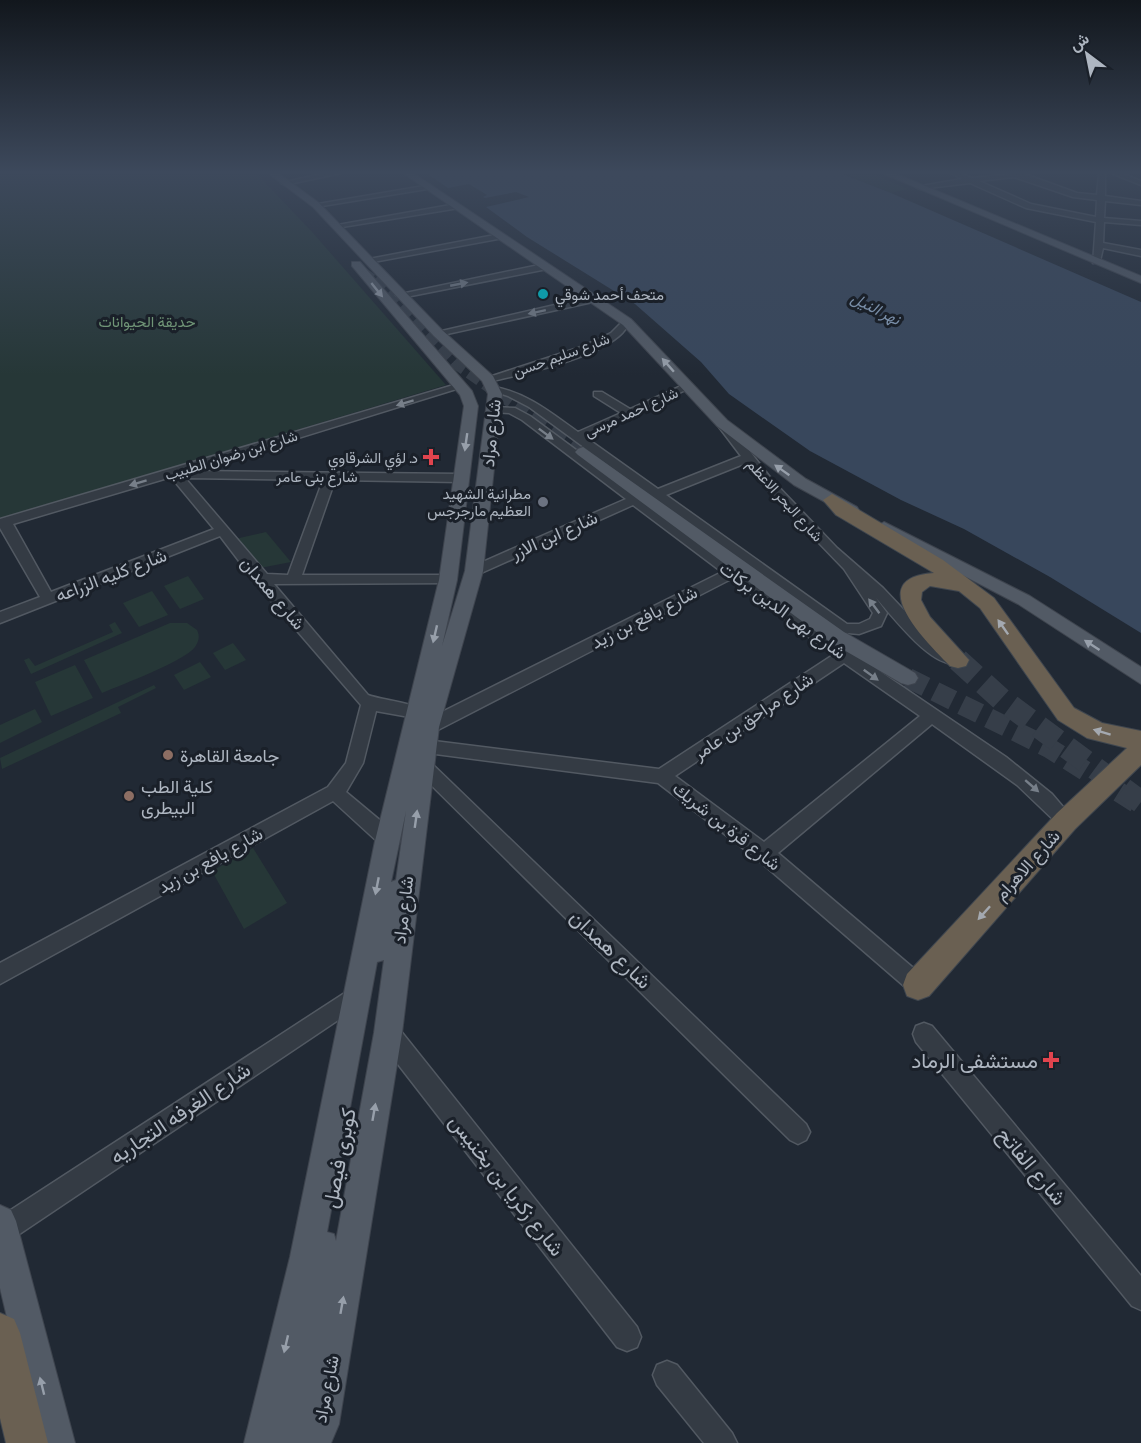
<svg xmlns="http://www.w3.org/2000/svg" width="1141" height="1443" font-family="'PT Sans Narrow',Vazirmatn,sans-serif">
<rect width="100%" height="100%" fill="#212934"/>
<g fill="#263737">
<polygon points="0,173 256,173 313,233 446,385 0,519"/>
<polygon points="843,173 870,173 908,189 891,193"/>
<polygon points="266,532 291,562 260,568 235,539"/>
<polygon points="188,576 204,599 180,609 164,586"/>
<polygon points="152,591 168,615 139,627 123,603"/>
<polygon points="115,622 122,633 31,674 24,660 29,658 35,666 113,632 109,625"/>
<path d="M170,623H187L197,630C200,636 199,641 195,647C183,662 123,684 102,693L84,660Z"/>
<polygon points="233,643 246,660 225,670 213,653"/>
<polygon points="200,662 211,677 184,690 174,675"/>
<polygon points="75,665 93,698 51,716 35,682"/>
<polygon points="154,685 156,688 118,707 121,713 2,769 0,758"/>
<polygon points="35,709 42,722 0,743 0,725"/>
<polygon points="253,848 287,903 244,929 212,871"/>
</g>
<polygon fill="#38475c" points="426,173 840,173 891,193 1141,302 1141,633 1050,577 964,529 901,500 810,451 729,394 701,362 635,304 527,237 486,207 529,197 516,192 485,198 483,197 487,195 469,184 448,188"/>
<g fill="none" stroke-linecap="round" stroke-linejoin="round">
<polyline stroke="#363e49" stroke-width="10" stroke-dasharray="10 5" stroke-linecap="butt" points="364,273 376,281"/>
<polyline stroke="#363e49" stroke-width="13" stroke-dasharray="13 6" stroke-linecap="butt" points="374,280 455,362 534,418"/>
<polyline stroke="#363e49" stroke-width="16" stroke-dasharray="16 8" stroke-linecap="butt" points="532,416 583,452"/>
<polyline stroke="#363e49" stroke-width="20" stroke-dasharray="20 10" stroke-linecap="butt" points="908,678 1049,748 1141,806"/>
<polyline stroke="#363e49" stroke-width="23" stroke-dasharray="23 12" stroke-linecap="butt" points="958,660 1001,699 1141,802"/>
<g stroke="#525962" stroke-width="3">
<g id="minor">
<polygon points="326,173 341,173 285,185 281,183"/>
<path d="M951,173H960L972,178L1022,173L1077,193L1097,195L1099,174L1105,173V196L1141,201V205L1105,201L1104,218L1141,221V225L1104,222L1103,243L1141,250V256L1103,248L1100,261L1093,263L1096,222L1026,208L970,183L920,189L916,187L962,179ZM1014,177L1073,197L1097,200L1096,217L1031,204L979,181Z"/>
<polygon points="1111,173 1121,173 1141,181 1141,185"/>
<polygon points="430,185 427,189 316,207 312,205"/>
<polygon points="456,204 459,208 336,228 332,226"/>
<polygon points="500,234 503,238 368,263 364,260"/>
<polygon points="544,264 547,265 547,269 401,298 396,295"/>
<polygon points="594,296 597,297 597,301 438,336 433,333"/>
<path d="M624,320L632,322C627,326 624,332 619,336C592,359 524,374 488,382L483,379L581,347L611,333Z"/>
<path d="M457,384L466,386L192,471L460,474L466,478L460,482L335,480L302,575H448L453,577V583L274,584L368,695C380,700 418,703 423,712L415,718L376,711L363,763L346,792L394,832L396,838L394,844L387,846L380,844L333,801L0,984V963L328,787L346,763L361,705L255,582L220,536L0,623V612L40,597L0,528V519ZM171,477L214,529L51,592L13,524ZM185,478L323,480L288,575L267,574Z"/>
<path d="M683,385L692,387L585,437L658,489L741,456L716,423L726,421L773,481L837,548L883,588L934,642L959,655L962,659L959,663C933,671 892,615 876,598L887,613L881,626L859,634L837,632L529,407L508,396L490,390L495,387C527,393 551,413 578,432L621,413L594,396V392H602L630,409ZM746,463L765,487L844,569L873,613L870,619L859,624H847L666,495Z"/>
<path d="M495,407L515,408L530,416L838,643L1006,757L1052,794L1075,821L1072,826L1066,829L1060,826L1017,785L932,724L778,853L925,978L929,985L925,992L918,995L911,992L757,859L658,783L420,752L418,747L420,742L426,740L659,769L833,655L731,579L434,732H422L420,727L422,722L722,572L633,505L479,574H469V568L626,499L522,420L509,413L491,412L489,410ZM844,663L920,716L764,842L675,776Z"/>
<polygon points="423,759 429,761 806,1124 810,1132 806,1140 798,1144 790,1140 417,771 414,766 417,761"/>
<polygon points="357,985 365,988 368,995 365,1002 12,1239 0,1241 0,1217"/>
<polygon points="388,1022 396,1025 637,1327 641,1337 637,1347 627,1351 617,1347 380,1041 377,1033 380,1025"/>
<polygon points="924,1023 932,1026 1141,1276 1141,1310 1132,1306 916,1042 913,1034 916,1026"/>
<polygon points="667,1361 677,1365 732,1433 737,1443 704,1443 657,1385 653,1375 657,1365"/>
</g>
</g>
<g stroke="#3e444e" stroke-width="2">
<g id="major">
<path d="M268,173H278L319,203L442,330L493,376L502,394L483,571L439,727L402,1033L339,1424L331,1443H244L290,1257L375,841L439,580L464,406L460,395L352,266V262H360L472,391L478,406L457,580L442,646L465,571L488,394L482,381L434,336L313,207ZM406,811L396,880L391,882ZM384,960L374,1033L336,1241L334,1234L327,1232L377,962Z"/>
<polygon points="403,173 413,173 631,319 727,420 806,479 857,507 859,510 857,513 845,513 794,485 717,426 623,325"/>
<polygon points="882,173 894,173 1141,276 1141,283"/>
<polygon points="583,447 844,632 915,673 918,678 915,683 908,685 901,683 830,642 578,455 575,452 578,449"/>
<polygon points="884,522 1030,596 1141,667 1141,684 1018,604 878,531 876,527"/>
<polygon points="0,1205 11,1210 16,1221 75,1443 37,1443 0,1288"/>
</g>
</g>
<g stroke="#3f464f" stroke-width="2">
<g id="highway">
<path d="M832,494L943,560L994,598L1074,708L1102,723L1141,731V765L1075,829L929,996L918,1000L907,996L903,985L907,974L1057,813L1127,748L1087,738L1058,720L980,608L959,591L930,586L922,592L921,600L930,617L969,660L966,666L958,668L950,666C927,643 861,578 934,573L836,515L823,500Z"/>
<polygon points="0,1313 14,1319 20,1333 48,1443 6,1443 0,1418"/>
</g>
</g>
<use href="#minor" fill="#343b44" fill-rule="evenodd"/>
<use href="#major" fill="#525a65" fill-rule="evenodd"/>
<use href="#highway" fill="#6a6052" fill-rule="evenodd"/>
</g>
<defs><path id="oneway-solid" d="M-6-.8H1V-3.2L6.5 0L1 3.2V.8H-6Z" transform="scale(1.5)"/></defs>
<g fill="#777f89">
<use href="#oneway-solid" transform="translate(459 284) rotate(-11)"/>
<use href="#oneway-solid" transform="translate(537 312) rotate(168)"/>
<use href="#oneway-solid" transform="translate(405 403) rotate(163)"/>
<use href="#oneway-solid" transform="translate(546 434) rotate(37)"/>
<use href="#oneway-solid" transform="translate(138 483) rotate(163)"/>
<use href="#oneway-solid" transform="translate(874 606) rotate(-127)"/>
<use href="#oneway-solid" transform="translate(871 675) rotate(36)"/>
<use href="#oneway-solid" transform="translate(1032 786) rotate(41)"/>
</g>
<g fill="#979faa">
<use href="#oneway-solid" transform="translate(377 290) rotate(51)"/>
<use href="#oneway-solid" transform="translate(668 365) rotate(-131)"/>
<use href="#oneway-solid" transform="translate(466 442) rotate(98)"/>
<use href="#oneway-solid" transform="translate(782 470) rotate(-145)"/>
<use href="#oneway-solid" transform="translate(435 634) rotate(103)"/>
<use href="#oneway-solid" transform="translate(1092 645) rotate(-147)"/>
<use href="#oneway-solid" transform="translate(416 819) rotate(-82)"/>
<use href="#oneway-solid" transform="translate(377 886) rotate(101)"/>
<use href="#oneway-solid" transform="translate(374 1112) rotate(-80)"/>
<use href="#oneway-solid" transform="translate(342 1305) rotate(-80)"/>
<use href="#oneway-solid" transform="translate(286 1344) rotate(103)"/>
<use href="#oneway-solid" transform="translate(42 1386) rotate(-104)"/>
</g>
<g fill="#a4a9b0">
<use href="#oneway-solid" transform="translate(1003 627) rotate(-125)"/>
<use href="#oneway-solid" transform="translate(1102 732) rotate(-163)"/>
<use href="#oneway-solid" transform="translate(984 913) rotate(132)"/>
</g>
<linearGradient id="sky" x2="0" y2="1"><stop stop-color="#12171d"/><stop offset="0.46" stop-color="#3d495c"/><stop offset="1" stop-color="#3d495c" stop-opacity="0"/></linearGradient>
<rect width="1141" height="375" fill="url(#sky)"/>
<circle fill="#0f9aa8" stroke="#1a2029" stroke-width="2" cx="543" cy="294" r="6"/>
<g fill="#e0444e" stroke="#1a2029" stroke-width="2">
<path d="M428 448h6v6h6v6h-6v6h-6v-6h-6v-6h6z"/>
<path d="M1048 1051h6v6h6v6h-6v6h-6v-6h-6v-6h6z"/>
</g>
<circle fill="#6b7280" stroke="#1a2029" stroke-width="2" cx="543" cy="502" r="6"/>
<g fill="#8d6e63" stroke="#1a2029" stroke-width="2">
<circle cx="168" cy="755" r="6"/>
<circle cx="129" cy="796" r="6"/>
</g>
<g text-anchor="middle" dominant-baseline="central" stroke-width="6" stroke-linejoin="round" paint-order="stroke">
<g font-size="15" fill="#aeb6c1" stroke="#1a2029" text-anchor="end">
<text x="555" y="294" text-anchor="start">متحف أحمد شوقي</text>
<text x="418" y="457">د. لؤي الشرقاوي</text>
<text x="531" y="493">مطرانية الشهيد<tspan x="531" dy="17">العظيم مارجرجس</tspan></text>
</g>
<g font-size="15" fill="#709577" stroke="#1a2029">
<text x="147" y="321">حديقة الحيوانات</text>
</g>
<g font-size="15" fill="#aeb6c1" stroke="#1a2029">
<text transform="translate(561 355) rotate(-20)">شارع سليم حسن</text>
<text transform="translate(631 412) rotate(-24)">شارع احمد مرسى</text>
<text transform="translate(231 455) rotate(-17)">شارع ابن رضوان الطبيب</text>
<text x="317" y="476">شارع بنى عامر</text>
<text transform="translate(785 500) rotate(48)">شارع البحر الاعظم</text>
</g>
<g font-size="16" font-style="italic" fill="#798ea8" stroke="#1a2029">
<text transform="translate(876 308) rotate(27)">نهر النيل</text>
</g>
<g font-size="18" fill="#aeb6c1" stroke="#1a2029">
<text transform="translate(491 433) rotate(-84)">شارع مراد</text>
<text transform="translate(554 535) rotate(-24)">شارع ابن الازر</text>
<text transform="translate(111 575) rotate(-21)">شارع كليه الزراعه</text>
<text transform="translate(273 593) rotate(50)">شارع همدان</text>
<text transform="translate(783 610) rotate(36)">شارع بهى الدين بركات</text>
<text transform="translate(644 617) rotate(-27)">شارع يافع بن زيد</text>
<text transform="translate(753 716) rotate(-34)">شارع مراحق بن عامر</text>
<text transform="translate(727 826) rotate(38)">شارع قرة بن شريك</text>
<text transform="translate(210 860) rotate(-29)">شارع يافع بن زيد</text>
<text transform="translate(1027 865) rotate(-48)">شارع الاهرام</text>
<text transform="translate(403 910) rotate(-83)">شارع مراد</text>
<text transform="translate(326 1389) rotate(-79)">شارع مراد</text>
</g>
<g font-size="18" fill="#aeb6c1" stroke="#1a2029" text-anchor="start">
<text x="180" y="755">جامعة القاهرة</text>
<text x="141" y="786">كلية الطب<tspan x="141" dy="21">البيطرى</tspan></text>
</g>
<g font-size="21" fill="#aeb6c1" stroke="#1a2029">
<text transform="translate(611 949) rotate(44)">شارع همدان</text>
<text transform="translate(180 1113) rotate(-34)">شارع الغرفه التجاريه</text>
<text transform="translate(339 1158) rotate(-79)">كوبرى فيصل</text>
<text transform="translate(1032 1166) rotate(50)">شارع الفاتح</text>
<text transform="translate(507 1185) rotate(52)">شارع زكريا بن بخنيس</text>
</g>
<g font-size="21" fill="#aeb6c1" stroke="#1a2029" text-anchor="end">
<text x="1038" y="1060">مستشفى الرماد</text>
</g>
</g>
<g transform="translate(1087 54) rotate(328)" stroke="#1a2029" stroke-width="4.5" paint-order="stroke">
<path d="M0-4.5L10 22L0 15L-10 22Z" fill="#aeb6c1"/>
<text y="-9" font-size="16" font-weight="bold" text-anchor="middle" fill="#aeb6c1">ش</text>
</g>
</svg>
